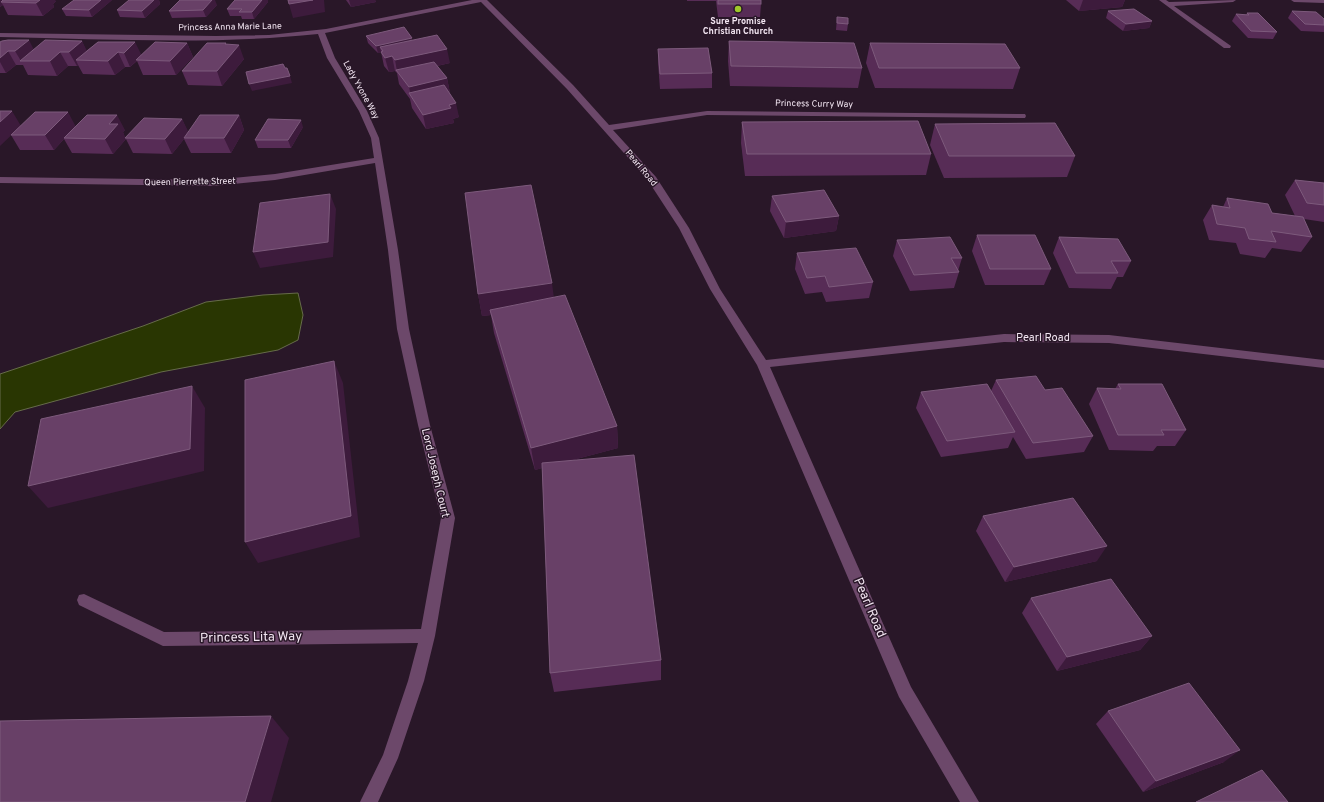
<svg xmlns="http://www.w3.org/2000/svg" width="1324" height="802" font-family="Overpass,sans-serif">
<rect width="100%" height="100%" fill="#291728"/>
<polygon fill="#293602" stroke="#666b4a" points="298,293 303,315 298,340 278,350 161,372 15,412 0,429 0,374 143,326 206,302 263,295"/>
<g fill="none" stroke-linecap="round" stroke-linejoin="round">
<g fill="#6c486a" fill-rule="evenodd">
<path d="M472,0H487L573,85L609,125L707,111L1025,114L1026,116L1025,118H1022L707,115L613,130L656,177L689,228L720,289L766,360L1004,334L1109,335L1324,360V368L1109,343L1004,342L770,367L911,687L979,802H960L899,697L757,365L710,289L679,228L647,179L567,89L481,2L325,33L335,58L367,111L379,138L398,250L409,329L430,425L455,518L435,636L424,681L398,758L378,802H360L383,755L408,681L418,643L163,646L79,605L77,600L79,595L84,594L164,632L421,629L441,518L418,425L397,329L388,250L375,163L275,180L213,186L0,183V177L213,180L275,174L374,158L371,138L359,111L327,58L318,34C212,45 106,39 0,37V33L216,36L269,35L326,29Z"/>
<polygon points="1159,0 1166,0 1169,2 1236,0 1233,2 1174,6 1231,46 1230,48 1224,48"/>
<polygon points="1291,0 1324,0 1324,3 1294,2"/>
</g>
</g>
<g fill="#572c56">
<polygon points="0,0 56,1 53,4 54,7 43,16 8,15 3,5 0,7"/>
<polygon points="112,0 92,17 66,16 62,9"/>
<polygon points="129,0 159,0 160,4 145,18 120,17 117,10"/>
<polygon points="235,0 268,0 268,2 254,19 242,19 241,16 230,16 227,9"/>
<polygon points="346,0 375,0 376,2 351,7"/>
<polygon points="687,0 761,0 761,4 760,17 718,17 716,1 687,1"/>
<polygon points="1066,0 1125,0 1122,7 1079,11"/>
<polygon points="217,5 206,17 172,18 169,11"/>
<polygon points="1108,11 1152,21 1149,28 1123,31 1106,18"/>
<polygon points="1292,11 1324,19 1324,32 1301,31 1288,18"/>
<polygon points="1247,13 1277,32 1273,39 1248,38 1232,21 1236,14 1246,15"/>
<polygon points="837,17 848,24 847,31 836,30"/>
<polygon points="366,36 412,40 450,63 437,66 447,78 450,93 449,93 459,117 453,119 454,123 426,129 412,108 410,99 399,84 397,73 395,71 389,72 384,66 381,52 378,53 368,43"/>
<polygon points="82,41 86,51 98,42 141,56 187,43 193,57 176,75 143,75 137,61 130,67 125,67 115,75 83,74 78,65 77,66 68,66 57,76 28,75 23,65 16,65 6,73 0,73 0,42 34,49"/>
<polygon points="729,41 862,68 858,88 730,86 728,61"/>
<polygon points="870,43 1020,68 1013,89 875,88 866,63"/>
<polygon points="227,44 244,59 222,86 188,85 182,71"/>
<polygon points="658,49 712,73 712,88 660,89 658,63"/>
<polygon points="239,115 244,130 231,153 191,153 184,139 172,154 133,153 126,139 113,154 72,153 64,139 54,150 20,150 11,135 21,126 76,126 125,130 123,132 125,138 182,119 188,133"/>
<polygon points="742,122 931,154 926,175 745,176 741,143"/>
<polygon points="935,124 1075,156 1067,177 944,178 930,145"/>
<polygon points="303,127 291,148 258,148 255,140"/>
<polygon points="1295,180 1324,183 1324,222 1304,219 1312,237 1301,252 1272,248 1265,258 1240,254 1236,243 1209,240 1203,220 1212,205 1223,207 1227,198 1272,213 1295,216 1285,195"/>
<polygon points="772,196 839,216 836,231 784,238 770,211"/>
<polygon points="977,235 1051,269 1044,285 985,285 972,251"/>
<polygon points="1059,237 1131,261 1123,277 1117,277 1111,289 1069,288 1053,253"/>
<polygon points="897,240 962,258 958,271 959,272 954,288 910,291 893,256"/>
<polygon points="797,253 873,282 869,298 826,302 822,292 805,294 795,269"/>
<polygon points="478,294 554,297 617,426 618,448 569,461 661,660 661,680 554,692 550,673 542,468 535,470 494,333 491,315 482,316"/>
<polygon points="996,380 1045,390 1093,436 1084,452 1026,459 1013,437 1008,448 941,457 916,408 921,392 991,391"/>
<polygon points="1118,384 1186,430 1175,446 1157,446 1153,451 1109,450 1089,404 1097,388 1115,389"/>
<polygon points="983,516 1097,561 1005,582 976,531"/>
<polygon points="1031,598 1152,636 1140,650 1057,671 1022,613"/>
<polygon points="1108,711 1224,762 1143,792 1096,724"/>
</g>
<g fill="#3d1b3c">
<polygon points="0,0 10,0 1,2 3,5 0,7"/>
<polygon points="40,0 55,0 56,1 53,4 54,7 43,16 36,3"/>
<polygon points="101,0 112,0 92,17 89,10"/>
<polygon points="154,0 159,0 160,4 145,18 142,11"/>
<polygon points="212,0 215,0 217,5 206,17 203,10"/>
<polygon points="262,0 268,0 268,2 254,19 252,12"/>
<polygon points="313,0 324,0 325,12 293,18 289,4"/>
<polygon points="349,0 375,0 376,2 351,7"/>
<polygon points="1083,0 1125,0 1122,7 1079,11"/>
<polygon points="1152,21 1149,28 1123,31 1126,24"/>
<polygon points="412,38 413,45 380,47 381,52 378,53 376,46"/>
<polygon points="29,40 36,54 21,61 15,51"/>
<polygon points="82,41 89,55 76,60 78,65 77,66 69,52"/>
<polygon points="135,42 142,56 130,67 124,53"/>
<polygon points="187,43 193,57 176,75 170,61"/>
<polygon points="226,43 231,55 239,45 244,59 222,86 217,71 225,44"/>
<polygon points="447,49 450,63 399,74 397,71 395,60"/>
<polygon points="8,51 16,65 6,73 0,62 0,58"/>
<polygon points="60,52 68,66 57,76 50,61"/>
<polygon points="118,52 125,67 115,75 108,61"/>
<polygon points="392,56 395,71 389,72 385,58"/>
<polygon points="290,76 292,83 252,91 249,84"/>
<polygon points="447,78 450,93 414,101 411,96 409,87"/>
<polygon points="456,103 459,117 453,119 454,123 426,129 423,115 449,105"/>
<polygon points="12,111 21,126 0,146 0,122"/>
<polygon points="68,112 76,127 64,138 64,139 54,150 45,135"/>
<polygon points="117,115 125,130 123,132 126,139 113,154 105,139 109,124"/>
<polygon points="239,115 244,130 231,153 224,138"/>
<polygon points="182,119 189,133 172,154 165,139"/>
<polygon points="301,120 303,127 291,148 288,140"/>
<polygon points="330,194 336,209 333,257 260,268 253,252"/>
<polygon points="839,216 836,231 784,238 786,222"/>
<polygon points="552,283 555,306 490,310 491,315 482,316 478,294"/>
<polygon points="334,361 343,383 360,537 258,563 245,542"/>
<polygon points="192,386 205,408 204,471 48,508 28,486"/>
<polygon points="617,426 618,448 535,470 531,448"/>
<polygon points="1107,546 1097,561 1005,582 1014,567"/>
<polygon points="1152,636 1140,650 1057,671 1067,657"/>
<polygon points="271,716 289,738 271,802 245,802"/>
<polygon points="1240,750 1224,762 1143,792 1156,781"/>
</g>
<g fill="#684067" stroke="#7d5a7c">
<polygon points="3,0 40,0 36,3 1,2"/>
<polygon points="74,0 101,0 89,10 62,9"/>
<polygon points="129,0 154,0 142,11 117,10"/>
<polygon points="180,0 212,0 203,10 169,11"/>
<polygon points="235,0 262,0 252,12 239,12 242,9 227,9"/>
<polygon points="288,0 313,0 289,4"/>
<rect x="718" y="0" width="43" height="4"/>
<polygon points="1134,9 1152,21 1126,24 1108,11"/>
<polygon points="1292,11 1316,12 1324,19 1324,25 1305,24"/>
<polygon points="1247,13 1258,13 1277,32 1251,31 1236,14 1249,15"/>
<polygon points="837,17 848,18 848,24 837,23"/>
<polygon points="404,27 412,38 376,46 366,36"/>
<polygon points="437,35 447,49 395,60 392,56 385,58 381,52 383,51 380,47"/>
<polygon points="8,40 29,40 15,51 8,51 0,58 0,42 2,41"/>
<polygon points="45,40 82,41 69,52 60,52 50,61 20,61"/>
<polygon points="729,41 854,43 862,68 731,66"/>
<polygon points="98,42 135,42 124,53 118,52 108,61 76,60"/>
<polygon points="155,42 187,43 170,61 136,60"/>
<polygon points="207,43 226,43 225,44 239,45 217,71 182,71"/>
<polygon points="870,43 1005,44 1020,68 879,68"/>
<polygon points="708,48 712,73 660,74 658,49"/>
<polygon points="434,62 447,78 409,87 396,70"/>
<polygon points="283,64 285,68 287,68 290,76 249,84 246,72"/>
<polygon points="444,85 456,103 449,105 451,108 423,115 409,93"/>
<polygon points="0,111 12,111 0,122"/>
<polygon points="35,112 68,112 45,135 11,135"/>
<polygon points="87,115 117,115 109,124 118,124 105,139 64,138"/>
<polygon points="200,115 239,115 224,138 184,138"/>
<polygon points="144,118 182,119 165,139 125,138"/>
<polygon points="268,119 301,120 288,140 255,140"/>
<polygon points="918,121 931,154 747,154 742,122"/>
<polygon points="1055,123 1075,156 949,156 935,124"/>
<polygon points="1295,180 1324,183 1324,205 1307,203"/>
<polygon points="531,185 552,283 478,294 465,193"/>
<polygon points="824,190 839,216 786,222 772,196"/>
<polygon points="330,194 328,242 253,252 260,203"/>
<polygon points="1227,198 1268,204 1272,213 1303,217 1312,237 1271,231 1276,242 1249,239 1245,228 1217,224 1212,205 1230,208"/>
<polygon points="977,235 1035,235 1051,269 990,269"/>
<polygon points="950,237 962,258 951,258 959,272 914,275 897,240"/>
<polygon points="1059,237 1118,239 1131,261 1111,261 1118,273 1076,273"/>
<polygon points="856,248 873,282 829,287 825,276 807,278 797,253"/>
<polygon points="565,295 617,426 531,448 490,310"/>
<polygon points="334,361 351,516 245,542 245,380"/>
<polygon points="1036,376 1045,390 1062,388 1093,436 1033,443 996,380"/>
<polygon points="987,384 1015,432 947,441 921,392"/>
<polygon points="1118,384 1162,384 1186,430 1161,430 1164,435 1118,435 1097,388 1121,389"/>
<polygon points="192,386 190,449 28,486 41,419"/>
<polygon points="634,455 661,660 550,673 542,463"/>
<polygon points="1073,498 1107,546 1014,567 983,516"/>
<polygon points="1111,579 1152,636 1067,657 1031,598"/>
<polygon points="1189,683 1240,750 1156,781 1108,711"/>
<polygon points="271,716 245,802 0,802 0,721"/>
<polygon points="1262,770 1288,802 1196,802"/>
</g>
<circle fill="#a0c92b" stroke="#291728" stroke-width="1.5" cx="738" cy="9" r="4"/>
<g text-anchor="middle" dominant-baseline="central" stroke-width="3" stroke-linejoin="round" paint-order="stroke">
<g font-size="9" font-weight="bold" fill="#f3e6f2" stroke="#291728">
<text x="738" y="21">Sure Promise<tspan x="738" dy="10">Christian Church</tspan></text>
</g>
<g font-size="9" fill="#f3e6f2" stroke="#291728">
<text transform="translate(230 27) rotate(-1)">Princess Anna Marie Lane</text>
<text transform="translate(361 90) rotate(61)">Lady Yvone Way</text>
<text transform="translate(814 104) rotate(1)">Princess Curry Way</text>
<text transform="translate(641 168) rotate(50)">Pearl Road</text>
<text transform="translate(190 182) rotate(-1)">Queen Pierrette Street</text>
</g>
<g font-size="11" fill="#f3e6f2" stroke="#291728">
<text x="1043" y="338">Pearl Road</text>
<text transform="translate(435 473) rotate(77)">Lord Joseph Court</text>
</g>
<g font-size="13" fill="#f3e6f2" stroke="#291728">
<text transform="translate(869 608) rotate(67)">Pearl Road</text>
<text transform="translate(251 638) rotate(-1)">Princess Lita Way</text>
</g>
</g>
</svg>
